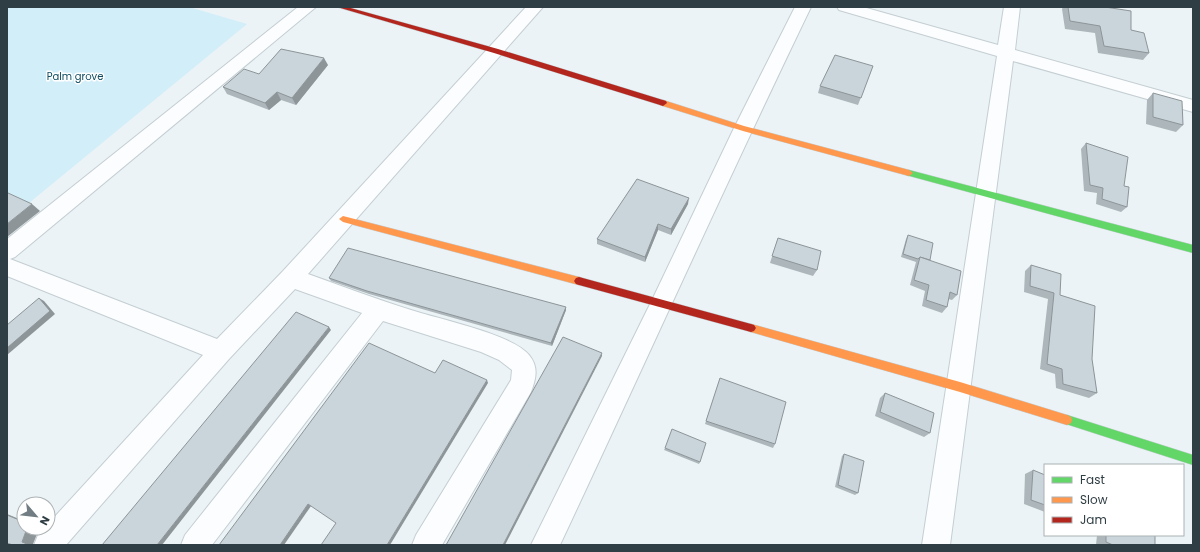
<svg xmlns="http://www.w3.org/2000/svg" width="1200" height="552" font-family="Poppins,sans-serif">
<rect width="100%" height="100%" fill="#ebf3f6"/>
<polygon fill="#d2eef9" points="7,7 189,7 247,24 7,221"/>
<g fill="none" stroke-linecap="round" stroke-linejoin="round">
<g stroke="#c4ced3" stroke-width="2">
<g id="street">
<path d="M298,7H316L15,257L10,259L217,339L283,271L526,7H543L308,274C342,286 376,299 411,310C438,319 512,334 529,355C539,367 536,379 531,392L442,545H412L416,535L511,380L512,370L499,360L481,352L383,321L212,545H181L185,535L362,313L295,289L229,359L66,545H34L38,535L45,528H48V524L203,355L7,276V239Z"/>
<path d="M795,7H811C725,185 644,366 560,545H531L653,298L734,128Z"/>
<polygon points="837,7 863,7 998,45 1004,7 1020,7 1015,50 1193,100 1193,112 1013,61 950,545 922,545 997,56 839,10"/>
</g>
</g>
<g stroke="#c4ced3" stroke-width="1">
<g id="fast">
<polygon points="909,170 1193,245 1193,253 906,175 905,173 906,171"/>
<polygon points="1067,415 1193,455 1193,465 1063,423 1062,420 1063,417"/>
</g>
</g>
<g stroke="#c4ced3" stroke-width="1">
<g id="slow">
<polygon points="663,100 744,126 909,170 913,173 909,176 743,131 660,105 659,103"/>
<polygon points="343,216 579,277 582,278 584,281 582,284 579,285 343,222 339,219"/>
<polygon points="751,324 960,382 1067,415 1071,417 1072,420 1071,423 1067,425 960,392 751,332 748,331 746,328 748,325"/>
</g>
</g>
<g stroke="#c4ced3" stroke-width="1">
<g id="jam">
<polygon points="337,7 347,7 498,49 666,101 667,103 663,106 660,105 494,53"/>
<polygon points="579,277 751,324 754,325 756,328 754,331 751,332 579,285 576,284 574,281 576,278"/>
</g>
</g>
<use href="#street" fill="#fcfdfe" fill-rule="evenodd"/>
<use href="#fast" fill="#63d668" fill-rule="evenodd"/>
<use href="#slow" fill="#ff974d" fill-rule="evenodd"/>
<use href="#jam" fill="#b3261e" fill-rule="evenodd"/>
</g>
<g fill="#adb7bb">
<polygon points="1063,7 1105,7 1131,30 1149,53 1143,60 1098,53 1095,33 1065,29 1062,9"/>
<polygon points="328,65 296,105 281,100 269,110 227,94 223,87 259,74"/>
<polygon points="873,66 858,105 818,93 820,86"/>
<polygon points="1153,93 1183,125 1176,132 1146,124 1147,100"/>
<polygon points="1086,143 1124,186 1127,207 1121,212 1096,204 1097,193 1084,191 1081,149"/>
<polygon points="688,204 671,235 658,230 645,262 597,244 597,239"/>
<polygon points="908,235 930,260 957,295 952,300 948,299 947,307 942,313 922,306 925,291 910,285 916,262 901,257 906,239"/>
<polygon points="778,238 817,270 813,276 770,263"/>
<polygon points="1031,265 1060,295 1092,359 1097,393 1089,398 1056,388 1055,374 1040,369 1048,299 1024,292 1025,271"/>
<polygon points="329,278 566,307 566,310 552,346 369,294 331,281"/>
<polygon points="720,378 775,444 773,448 705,424"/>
<polygon points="885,393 930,433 924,437 875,416 880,398"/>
<polygon points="665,448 700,462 699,464 664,450"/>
<polygon points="844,454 858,493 855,495 835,487 842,456"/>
<polygon points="1033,470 1045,475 1045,512 1024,504 1025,474"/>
<polygon points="1097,535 1155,535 1155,545 1096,545"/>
</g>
<g fill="#8d9599">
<polygon points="324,58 328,65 296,105 292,98"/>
<polygon points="277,92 281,100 269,110 265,103"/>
<polygon points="689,198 688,204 671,235 671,229"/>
<polygon points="32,204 40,211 7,237 7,224"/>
<polygon points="658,224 658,230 645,262 645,257"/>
<polygon points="39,298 44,301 55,314 7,355 7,348"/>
<polygon points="566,307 566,310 552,346 551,343"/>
<polygon points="329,327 331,330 162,545 157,545"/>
<polygon points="602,353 602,356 505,545 503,545"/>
<polygon points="487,380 488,383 390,545 387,545"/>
<polygon points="308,504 311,506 284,545 280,545"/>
<polygon points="7,514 24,521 24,522 7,515"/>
<polygon points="29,528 42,528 37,534 33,544 34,545 26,545 22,542 26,531"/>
</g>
<g fill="#c9d5da" stroke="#8d9599">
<polygon points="1068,7 1105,7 1131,11 1131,30 1144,33 1149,53 1104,46 1100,26 1070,21"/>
<polygon points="281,49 324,58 292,98 277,92 265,103 223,87 244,69 259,74"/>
<polygon points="835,55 873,66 861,98 820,86"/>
<polygon points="1153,93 1182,101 1183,125 1153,117"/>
<polygon points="1086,143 1128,157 1124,186 1129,187 1127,207 1102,199 1103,188 1090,185"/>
<polygon points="637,179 689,198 671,229 658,224 645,257 597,239"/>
<polygon points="8,193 32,204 7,224 7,194"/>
<polygon points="908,235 933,243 930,260 920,257 918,259 903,254"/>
<polygon points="778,238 821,251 817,270 772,256"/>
<polygon points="348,248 566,307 551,343 367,291 329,278"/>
<polygon points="920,257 961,271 957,295 950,292 947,307 926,300 929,285 914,280"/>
<polygon points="1031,265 1061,274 1060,295 1095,306 1092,359 1097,393 1063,384 1062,369 1047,364 1054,293 1030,286"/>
<polygon points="39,298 50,311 7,348 7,325"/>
<polygon points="296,312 329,327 157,545 102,545"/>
<polygon points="563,337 602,353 503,545 446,545"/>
<polygon points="369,343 435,373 443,360 487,380 387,545 321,545 336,523 308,504 280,545 219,545"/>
<polygon points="720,378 786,402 775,444 706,421"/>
<polygon points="885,393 934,413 930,433 880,412"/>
<polygon points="672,429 706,443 700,462 665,448"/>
<polygon points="844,454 864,461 858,493 838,485"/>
<polygon points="1033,470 1045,475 1045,505 1031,500"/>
<polygon points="7,515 24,522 24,528 29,528 26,531 22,542 27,544 26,545 13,545 7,543"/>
<polygon points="1106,535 1155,535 1155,545 1113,545 1106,542"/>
</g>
<g text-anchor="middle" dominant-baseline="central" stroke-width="3" stroke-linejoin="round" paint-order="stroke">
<g font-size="10" fill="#0d4b60" stroke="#fff">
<text x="75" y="76">Palm grove</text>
</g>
</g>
<rect width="1200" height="552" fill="none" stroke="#2f3e44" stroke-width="16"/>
<rect x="1044" y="464" width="140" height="72" fill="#ffffff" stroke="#acb2b4"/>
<rect x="1052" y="477" width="20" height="6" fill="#63d668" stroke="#acb2b4"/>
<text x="1080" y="484" font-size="12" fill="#2f3e44">Fast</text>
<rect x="1052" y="497" width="20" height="6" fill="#ff974d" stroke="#acb2b4"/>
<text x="1080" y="504" font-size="12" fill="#2f3e44">Slow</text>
<rect x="1052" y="517" width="20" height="6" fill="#b3261e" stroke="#acb2b4"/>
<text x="1080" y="524" font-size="12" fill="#2f3e44">Jam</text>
<g transform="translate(36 516) rotate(118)"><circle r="19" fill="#ffffff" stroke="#acb2b4"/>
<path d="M0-3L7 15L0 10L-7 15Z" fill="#717d82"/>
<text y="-6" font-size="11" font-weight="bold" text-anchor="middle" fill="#2f3e44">N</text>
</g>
</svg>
